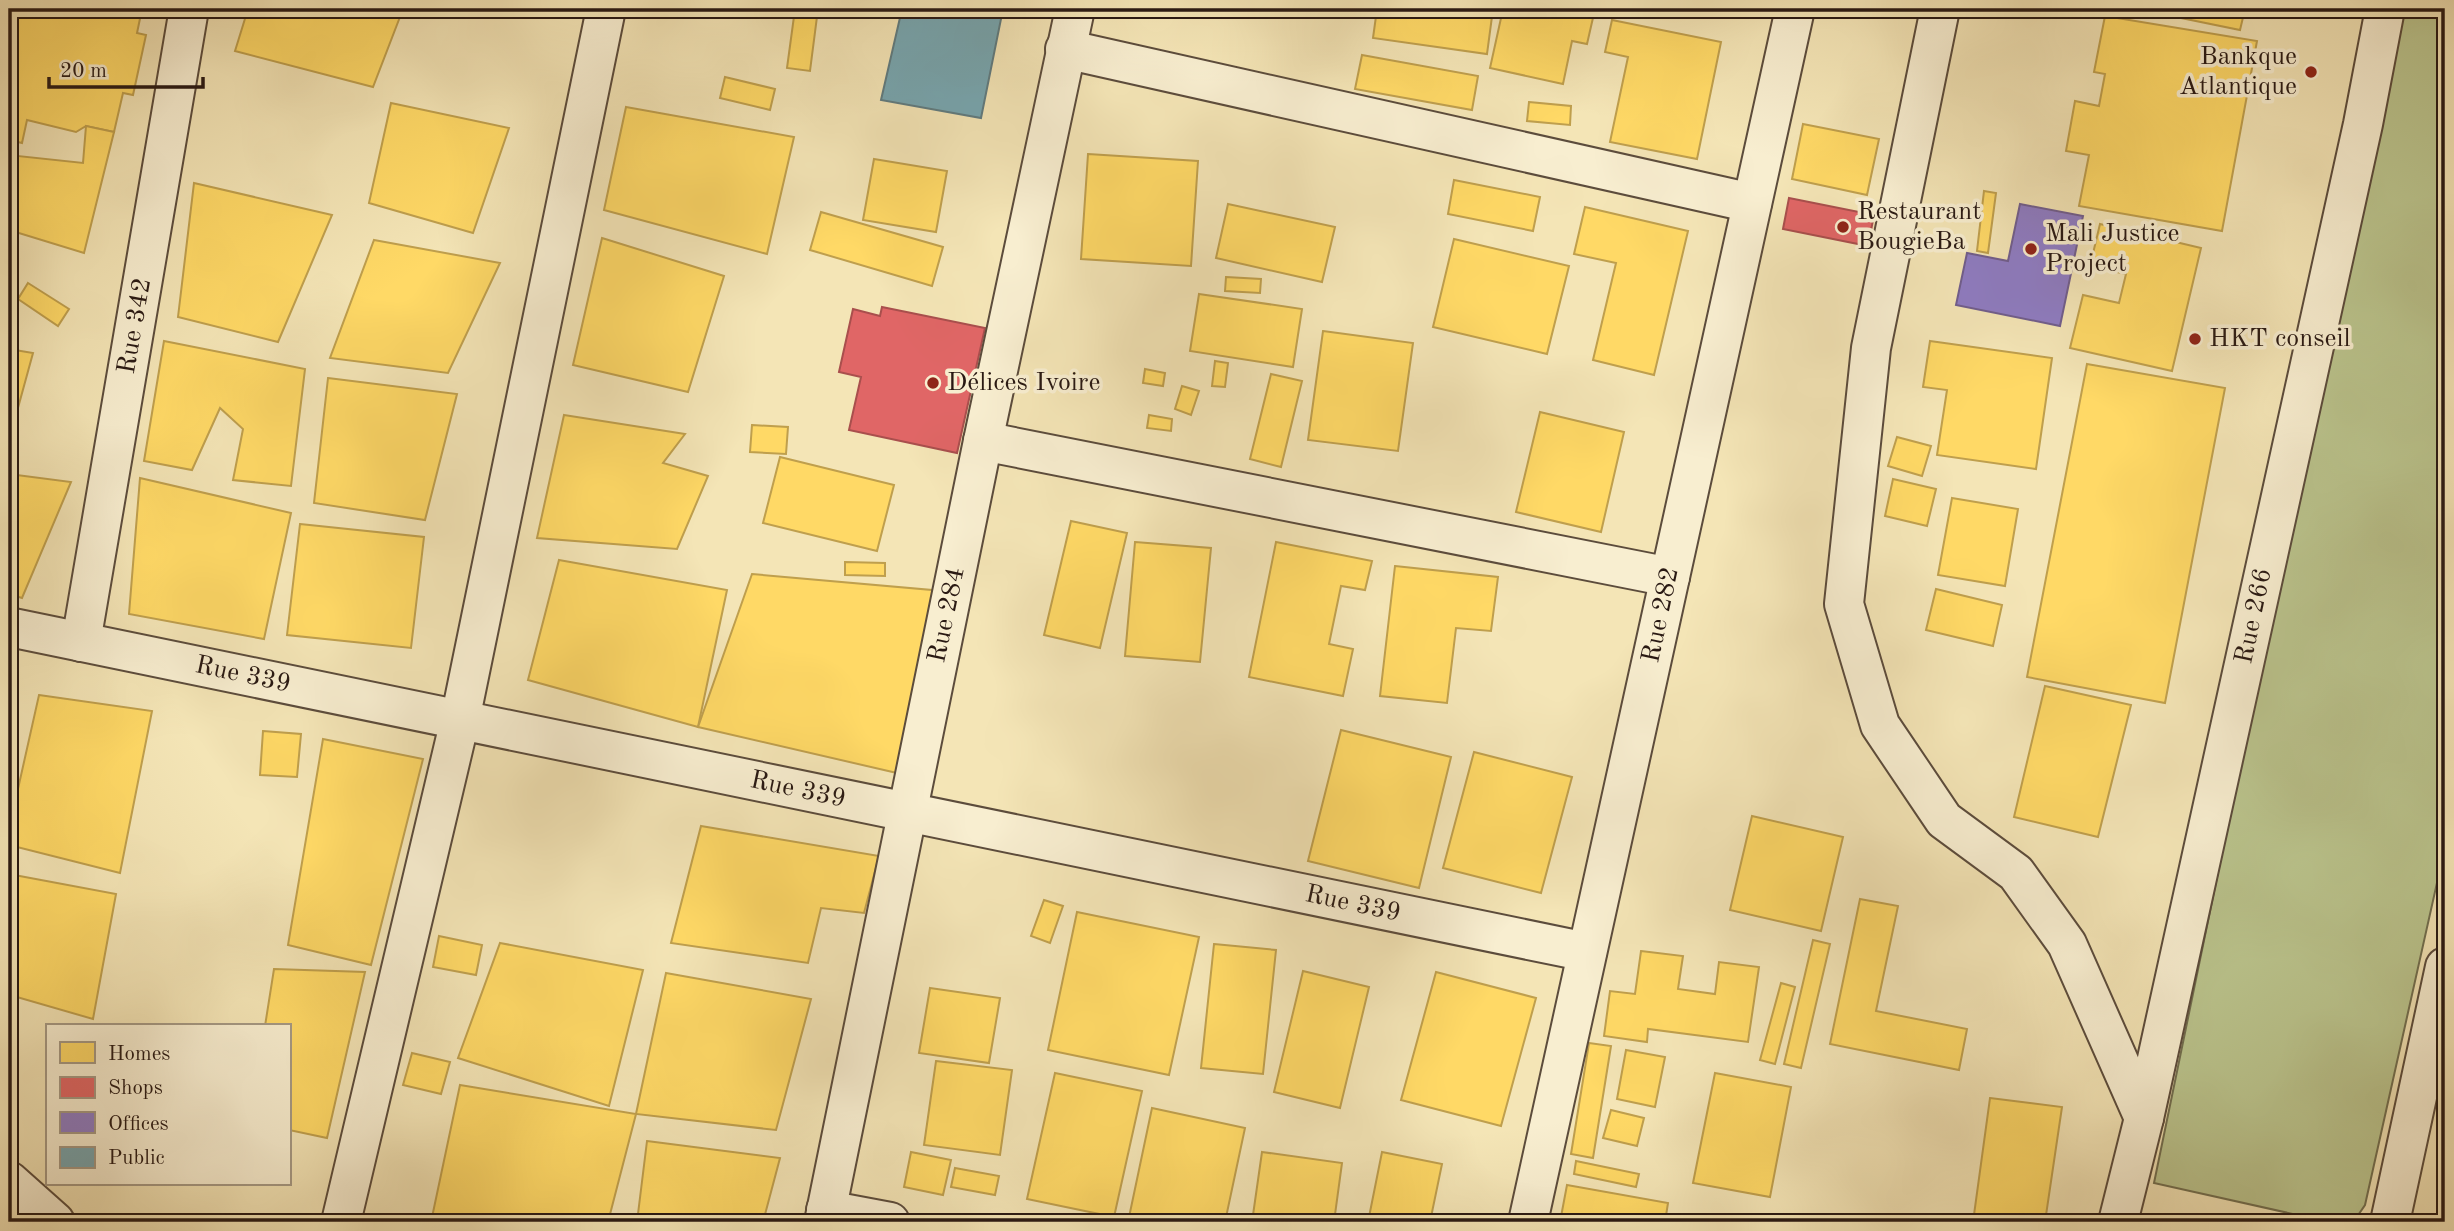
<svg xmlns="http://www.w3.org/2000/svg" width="2454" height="1231" font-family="'Old Standard TT',serif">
<rect width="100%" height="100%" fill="#f4e5b6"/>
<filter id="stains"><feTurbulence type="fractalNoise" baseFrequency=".00286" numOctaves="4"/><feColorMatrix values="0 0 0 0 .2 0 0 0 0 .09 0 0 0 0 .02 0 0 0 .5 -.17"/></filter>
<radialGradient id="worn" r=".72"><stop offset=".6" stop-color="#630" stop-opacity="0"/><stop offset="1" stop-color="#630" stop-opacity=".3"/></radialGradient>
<polygon fill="#bbc58e" stroke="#726f50" stroke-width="2" points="2396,9 2445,9 2445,847 2365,1205 2354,1221 2329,1222 2154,1183"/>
<g fill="#ffd966" stroke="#bf9f4d" stroke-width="2">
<polygon points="15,9 26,15 92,9 142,9 137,33 146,35 133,95 123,93 114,132 86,126 76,132 27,120 22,143 9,140 9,10"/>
<polygon points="248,9 403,9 373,87 235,51"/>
<polygon points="795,9 818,9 810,71 787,68"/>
<polygon points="1377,9 1493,9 1487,54 1373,38"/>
<polygon points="1503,9 1595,9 1587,44 1572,41 1563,84 1490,68"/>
<polygon points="2137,9 2245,9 2240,30"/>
<polygon points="2105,16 2257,41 2222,231 2079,206 2089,155 2066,151 2075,101 2099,106 2105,74 2094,72"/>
<polygon points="1612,20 1721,42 1697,159 1610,142 1628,57 1605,52"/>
<polygon points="1362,55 1478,76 1472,110 1355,89"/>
<polygon points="725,77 775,89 770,110 720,98"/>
<polygon points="1529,102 1571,106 1570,125 1527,121"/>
<polygon points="391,103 509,128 473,233 369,203"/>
<polygon points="626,107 794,137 767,254 604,210"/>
<polygon points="1803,124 1879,139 1867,195 1792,179"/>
<polygon points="86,126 114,132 84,253 9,230 9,155 83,163"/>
<polygon points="1088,154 1198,161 1191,266 1081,259"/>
<polygon points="874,159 947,171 936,232 863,220"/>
<polygon points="1454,180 1540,197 1533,231 1448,214"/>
<polygon points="194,183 332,215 278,342 178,317"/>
<polygon points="1984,191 1996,193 1988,253 1977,251"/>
<polygon points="1228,204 1335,227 1322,282 1216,258"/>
<polygon points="1585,207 1688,231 1654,375 1593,360 1616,263 1574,254"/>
<polygon points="821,212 943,247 932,286 810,250"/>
<polygon points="2100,224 2201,248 2172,371 2070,348 2083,295 2119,303 2126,274 2090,266"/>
<polygon points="602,238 724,276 688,392 573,365"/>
<polygon points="1454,239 1569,266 1547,354 1433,327"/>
<polygon points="374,240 500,263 448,373 330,358"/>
<polygon points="1226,277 1261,279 1260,293 1225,291"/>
<polygon points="28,283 69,309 58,326 18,299"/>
<polygon points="1199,294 1302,309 1293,367 1190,351"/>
<polygon points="1323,331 1413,343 1398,451 1308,440"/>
<polygon points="164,341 305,369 291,486 233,480 243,429 220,408 192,470 144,461"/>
<polygon points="1930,341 2052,358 2036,469 1937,455 1947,390 1923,387"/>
<polygon points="9,349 33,353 10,437 9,437"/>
<polygon points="1215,361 1228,363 1225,387 1212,386"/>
<polygon points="2087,364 2225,388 2165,703 2027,677"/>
<polygon points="1145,369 1165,373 1163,386 1143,383"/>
<polygon points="1271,374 1302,381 1281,467 1250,459"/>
<polygon points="328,378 457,394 425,520 314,503"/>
<polygon points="1182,386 1199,391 1191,415 1175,409"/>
<polygon points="1540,412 1624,432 1601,532 1516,512"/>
<polygon points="564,415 685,434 663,463 708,476 677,549 537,538"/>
<polygon points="1149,415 1172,419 1171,431 1147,428"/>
<polygon points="752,425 788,427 786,454 750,452"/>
<polygon points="1897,437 1931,446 1922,476 1888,466"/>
<polygon points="780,457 894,485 877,551 763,523"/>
<polygon points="9,474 71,482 22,598 9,594"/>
<polygon points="140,478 291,513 264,639 129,614"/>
<polygon points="1893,479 1936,489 1927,526 1885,516"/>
<polygon points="1952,498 2018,509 2005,586 1938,575"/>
<polygon points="1071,521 1127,533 1100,648 1044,635"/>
<polygon points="300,524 424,537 411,648 287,635"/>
<polygon points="1135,542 1211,548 1200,662 1125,656"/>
<polygon points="1276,542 1372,561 1365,590 1341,586 1329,644 1353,649 1343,696 1249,677"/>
<polygon points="559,560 727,590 698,727 528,680"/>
<polygon points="845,562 885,563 885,576 845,575"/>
<polygon points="1395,566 1498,577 1491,631 1456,628 1447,703 1380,696"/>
<polygon points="752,574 943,591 897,773 698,727"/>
<polygon points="1936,589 2002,605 1993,646 1926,630"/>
<polygon points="2045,686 2131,705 2098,837 2014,817"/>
<polygon points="39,695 152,711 120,873 9,845 9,829"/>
<polygon points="1341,730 1451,757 1419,888 1308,861"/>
<polygon points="263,731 301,734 297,777 260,775"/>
<polygon points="323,739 423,759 371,965 288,945"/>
<polygon points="1474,752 1572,777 1541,893 1443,868"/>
<polygon points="1752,816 1843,837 1821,931 1730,910"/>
<polygon points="701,826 879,856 864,913 821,908 808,963 671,943"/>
<polygon points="9,874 116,894 93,1019 10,995 9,999"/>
<polygon points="1860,899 1898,906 1876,1011 1967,1029 1959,1070 1830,1044"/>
<polygon points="1044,900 1063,906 1050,943 1031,936"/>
<polygon points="1077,912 1199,937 1169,1075 1048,1050"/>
<polygon points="439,936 482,945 476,975 433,967"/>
<polygon points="1813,940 1830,944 1801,1068 1784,1064"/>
<polygon points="500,943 643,970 609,1106 458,1058"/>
<polygon points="1214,944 1276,950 1263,1074 1201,1068"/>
<polygon points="1641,951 1683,956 1678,989 1715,994 1719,962 1759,967 1748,1042 1648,1029 1647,1042 1604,1036 1610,991 1635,994"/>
<polygon points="274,969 365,972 327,1138 289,1130 289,1026 265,1026"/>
<polygon points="1303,971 1369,987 1340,1108 1274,1092"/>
<polygon points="1436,972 1536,998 1501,1126 1401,1100"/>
<polygon points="666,973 811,999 776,1130 636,1114"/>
<polygon points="1781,983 1795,987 1775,1064 1760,1060"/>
<polygon points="930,988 1000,998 989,1063 919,1053"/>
<polygon points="1589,1043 1611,1046 1593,1158 1571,1154"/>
<polygon points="1626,1050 1665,1057 1655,1107 1617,1099"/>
<polygon points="412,1053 450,1062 441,1094 403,1085"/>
<polygon points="936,1061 1012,1070 1000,1155 924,1145"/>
<polygon points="1055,1073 1142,1091 1114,1217 1027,1199"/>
<polygon points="1715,1073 1791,1087 1770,1197 1693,1183"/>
<polygon points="460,1085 636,1114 608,1222 431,1222"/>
<polygon points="1990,1098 2062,1107 2045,1222 1973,1222"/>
<polygon points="1152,1108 1245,1128 1225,1222 1128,1222"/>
<polygon points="1611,1110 1644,1118 1637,1146 1603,1138"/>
<polygon points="647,1141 780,1158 763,1222 637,1222"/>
<polygon points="911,1152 951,1160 943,1195 904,1187"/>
<polygon points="1262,1152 1342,1163 1334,1222 1252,1222"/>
<polygon points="1382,1152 1442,1164 1430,1222 1368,1222"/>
<polygon points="1576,1161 1639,1174 1636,1187 1574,1174"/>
<polygon points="955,1168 999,1176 995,1195 951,1187"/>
<polygon points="1567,1185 1668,1203 1665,1222 1560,1222"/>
</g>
<g fill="#e06666" stroke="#a94f4d" stroke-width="2">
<polygon points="1789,198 1874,215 1868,246 1783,229"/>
<polygon points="882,307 985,328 957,453 849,430 861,377 839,372 853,309 880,316"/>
</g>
<polygon fill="#8e7cc3" stroke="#705e8e" stroke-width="2" points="2020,204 2083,216 2060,326 1956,305 1967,253 2008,261"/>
<polygon fill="#76a5af" stroke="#5f7b80" stroke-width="2" points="902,9 1003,9 981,118 881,100"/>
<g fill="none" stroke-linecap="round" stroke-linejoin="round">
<g stroke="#5c4c3c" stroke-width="42">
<g id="minor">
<polyline points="1940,9 1871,348 1844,604 1880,725 1944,820 2016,873 2067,944 2144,1118"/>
<polyline points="1065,49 1752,203"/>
<polyline points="983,441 1670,577"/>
<polyline points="9,627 1587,952"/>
<polyline points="81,642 189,9"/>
<polyline points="9,1181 55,1222"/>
<polyline points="826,1210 890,1222"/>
<polyline points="341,1222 460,720 606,9"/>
<polyline points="824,1222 983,441 1075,9"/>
<polyline points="1528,1222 1795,9"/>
<polyline points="2118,1222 2144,1118 2363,124 2385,9"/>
<polyline points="2390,1222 2445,967"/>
</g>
</g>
<use href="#minor" stroke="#f8eed0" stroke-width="38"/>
</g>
<g fill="#8f2418" stroke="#f8eed0" stroke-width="2.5">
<circle cx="2311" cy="72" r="7"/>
<circle cx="1843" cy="227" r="7"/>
<circle cx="2031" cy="249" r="7"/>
<circle cx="2195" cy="339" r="7"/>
<circle cx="933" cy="383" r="7"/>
</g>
<g text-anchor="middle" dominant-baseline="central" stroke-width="7" stroke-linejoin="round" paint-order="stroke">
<g font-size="26" fill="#291913" stroke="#f8eed0" text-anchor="start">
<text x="2297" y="57" text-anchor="end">Bankque<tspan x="2297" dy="30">Atlantique</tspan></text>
<text x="1857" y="212">Restaurant<tspan x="1857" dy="30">BougieBa</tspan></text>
<text x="2045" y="234">Mali Justice<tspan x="2045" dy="30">Project</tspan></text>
<text x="2209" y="339">HKT conseil</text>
<text x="947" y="383">Délices Ivoire</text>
</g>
<g font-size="26" fill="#291913" stroke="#f8eed0">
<text transform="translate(135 326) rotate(-80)">Rue 342</text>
<text transform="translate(947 615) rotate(-78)">Rue 284</text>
<text transform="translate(1661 615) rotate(-78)">Rue 282</text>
<text transform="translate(2254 616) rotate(-78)">Rue 266</text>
<text transform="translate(243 675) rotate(12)">Rue 339</text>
<text transform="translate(798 790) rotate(12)">Rue 339</text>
<text transform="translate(1353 904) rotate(12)">Rue 339</text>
</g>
</g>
<rect width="2454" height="1231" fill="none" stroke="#f4e5b6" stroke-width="35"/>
<rect x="10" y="10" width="2433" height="1210" fill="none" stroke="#291913" stroke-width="3.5"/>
<rect x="18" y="18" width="2419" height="1196" fill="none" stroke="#291913" stroke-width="2"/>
<rect x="46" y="1024" width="245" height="161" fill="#f8eed0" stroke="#a59984" stroke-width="2"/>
<rect x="60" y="1042" width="35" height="21" fill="#ffd966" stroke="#a59984" stroke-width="2"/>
<text x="108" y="1060" font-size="21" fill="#291913">Homes</text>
<rect x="60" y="1077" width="35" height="21" fill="#e06666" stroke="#a59984" stroke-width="2"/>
<text x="108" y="1094" font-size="21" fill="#291913">Shops</text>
<rect x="60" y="1112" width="35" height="21" fill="#8e7cc3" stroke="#a59984" stroke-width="2"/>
<text x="108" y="1130" font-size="21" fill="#291913">Offices</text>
<rect x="60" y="1147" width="35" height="21" fill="#76a5af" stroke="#a59984" stroke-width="2"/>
<text x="108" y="1164" font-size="21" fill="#291913">Public</text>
<path d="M49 77v10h154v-10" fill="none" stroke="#291913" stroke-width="3.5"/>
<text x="60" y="77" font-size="21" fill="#291913" stroke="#f8eed0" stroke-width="5" paint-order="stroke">20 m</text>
<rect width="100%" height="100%" filter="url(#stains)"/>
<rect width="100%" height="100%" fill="url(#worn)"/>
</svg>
